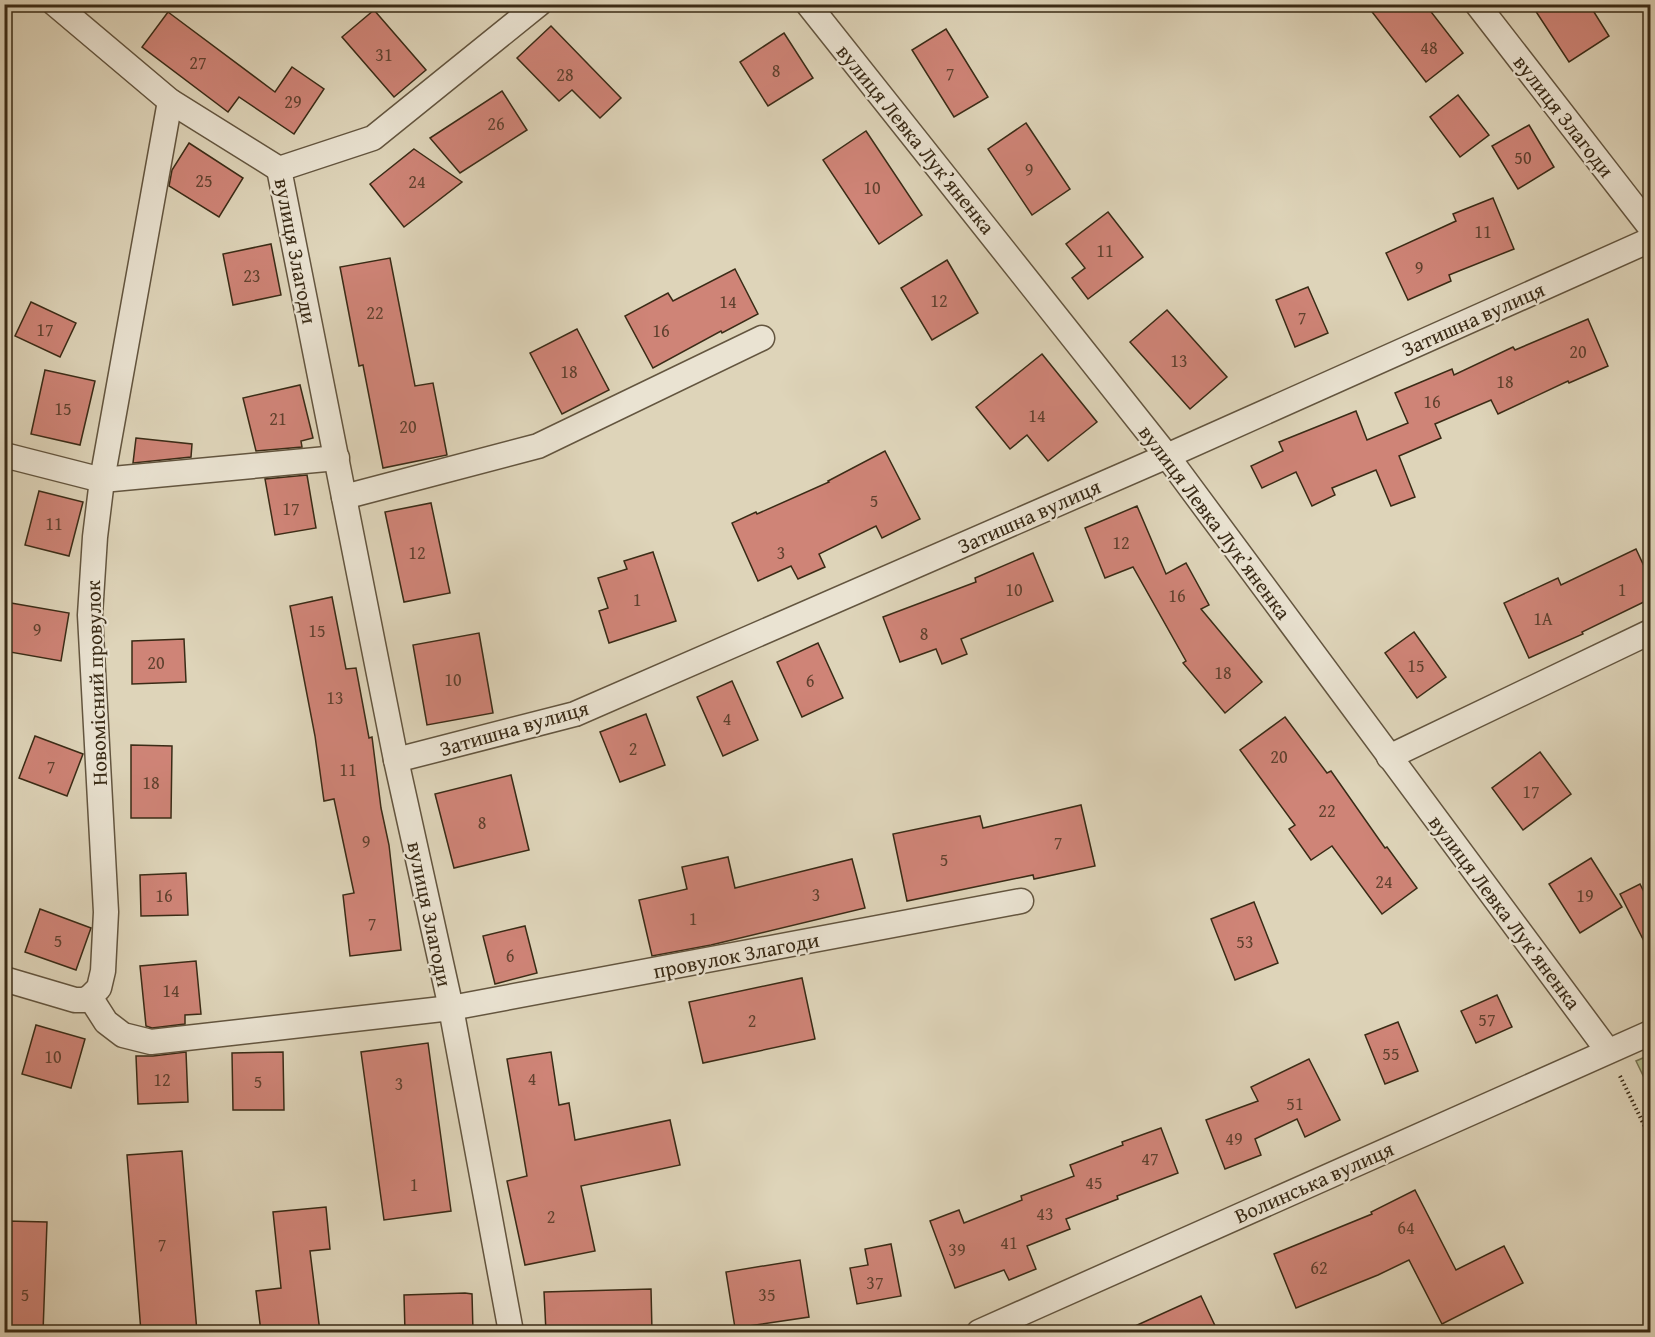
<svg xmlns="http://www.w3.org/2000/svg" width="1655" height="1337" font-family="'Gentium Book Plus',serif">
<rect width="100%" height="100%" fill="#ded4b9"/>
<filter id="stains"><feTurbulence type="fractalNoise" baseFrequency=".00333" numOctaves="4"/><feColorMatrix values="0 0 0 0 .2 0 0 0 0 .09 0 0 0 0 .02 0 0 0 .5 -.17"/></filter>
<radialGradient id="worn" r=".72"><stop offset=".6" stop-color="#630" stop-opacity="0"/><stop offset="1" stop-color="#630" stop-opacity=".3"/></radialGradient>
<polygon fill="#b4bc8d" stroke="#777452" stroke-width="1.5" points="1650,1055 1650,1090 1636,1061"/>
<g fill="#cf8477" stroke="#3a2b16" stroke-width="1.5">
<polygon points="1366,4 1425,4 1463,53 1426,82"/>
<polygon points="1531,4 1589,4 1609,36 1569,62"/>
<polygon points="374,10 426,70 394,97 342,37"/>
<polygon points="168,12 275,92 292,67 324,89 294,134 239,97 228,112 142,47"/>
<polygon points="551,26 621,98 600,118 572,90 559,101 517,58"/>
<polygon points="946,29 988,97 954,117 912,50"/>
<polygon points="784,33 813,78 768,106 740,62"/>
<polygon points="502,91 527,130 460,173 430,138"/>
<polygon points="1458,95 1489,135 1460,157 1430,117"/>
<polygon points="1026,123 1070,189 1032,215 988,149"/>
<polygon points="1529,125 1554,167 1518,189 1492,146"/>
<polygon points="866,131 922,215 879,244 823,160"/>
<polygon points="189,143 243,178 219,217 169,186 172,170"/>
<polygon points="414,149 462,182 404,227 370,184"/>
<polygon points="1493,198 1514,249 1449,275 1451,281 1408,300 1386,253 1456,221 1453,214"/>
<polygon points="1108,212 1143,257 1088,299 1072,278 1085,268 1066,244"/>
<polygon points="271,244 281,295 233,305 223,254"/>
<polygon points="390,258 415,386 433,383 447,455 383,468 363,365 359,366 340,267"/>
<polygon points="947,260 978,313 932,340 901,288"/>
<polygon points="735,269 758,314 722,333 721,331 653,368 625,316 668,293 673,301"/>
<polygon points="1308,287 1328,333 1295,347 1276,300"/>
<polygon points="31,302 76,323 60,357 15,336"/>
<polygon points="1167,310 1227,377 1190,409 1130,342"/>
<polygon points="1588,319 1608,366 1569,383 1568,381 1498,414 1491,400 1435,424 1441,438 1399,456 1415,497 1391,506 1376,470 1332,488 1335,495 1312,506 1296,472 1262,488 1251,466 1283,451 1279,442 1356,411 1367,440 1408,423 1395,393 1452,369 1454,375 1513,347 1515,350"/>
<polygon points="577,329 609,390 562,414 530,353"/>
<polygon points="1042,354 1097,422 1048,461 1027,435 1010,449 976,407"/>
<polygon points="45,370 95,381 80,445 31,434"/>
<polygon points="300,385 313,438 301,441 302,447 256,451 243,398"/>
<polygon points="136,438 192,444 191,457 133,463"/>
<polygon points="885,451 920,519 882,538 876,526 819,554 825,567 798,579 791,566 758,581 732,523 756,512 757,514 829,482 828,481"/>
<polygon points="307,475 316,528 275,535 265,479"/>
<polygon points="39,491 83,502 69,556 25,545"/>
<polygon points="431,503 450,593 404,602 385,512"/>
<polygon points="1137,506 1166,574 1186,563 1209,605 1201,609 1262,682 1225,713 1183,663 1186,661 1133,567 1105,578 1085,528"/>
<polygon points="1636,549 1650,579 1650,599 1582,632 1583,634 1529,658 1504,603 1558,578 1561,585"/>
<polygon points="653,552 676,621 609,643 599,611 608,608 598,578 627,569 624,561"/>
<polygon points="1033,553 1053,601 961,639 967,654 942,664 936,649 900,662 883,617 976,582 975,578"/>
<polygon points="332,597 346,669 356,668 369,738 372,737 381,808 389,845 401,950 350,956 343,895 354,893 334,799 324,801 315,736 290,606"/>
<polygon points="11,603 69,613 61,661 4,651"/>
<polygon points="1414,632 1446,677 1417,698 1385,653"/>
<polygon points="479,633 493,713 427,725 413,645"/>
<polygon points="184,639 186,682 132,684 132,641"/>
<polygon points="818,643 843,698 802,717 777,662"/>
<polygon points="732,681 758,740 723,756 697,697"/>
<polygon points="646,714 665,765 620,782 600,732"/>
<polygon points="1285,717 1327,773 1331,771 1385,848 1387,847 1417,888 1382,914 1332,846 1311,860 1289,829 1295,825 1240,750"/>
<polygon points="35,736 83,754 67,796 19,778"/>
<polygon points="131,745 172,746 171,818 131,818"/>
<polygon points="1540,752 1571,794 1523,830 1492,788"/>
<polygon points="511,775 529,850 454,868 435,794"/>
<polygon points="1081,805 1095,866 1034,879 1033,875 907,901 893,834 980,816 983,828"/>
<polygon points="728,857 735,888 852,859 865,908 711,945 652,956 639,900 687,889 682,867"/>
<polygon points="1591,858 1622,907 1580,933 1549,884"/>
<polygon points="186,873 188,915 141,916 140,875"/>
<polygon points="1640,884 1650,904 1650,953 1620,894"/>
<polygon points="1254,902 1278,963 1235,980 1211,919"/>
<polygon points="40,909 91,928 76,970 25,952"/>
<polygon points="525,926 537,973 495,984 483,936"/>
<polygon points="196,961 201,1014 185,1015 185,1024 152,1028 146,1026 140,966"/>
<polygon points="802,978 815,1039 703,1063 689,1002"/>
<polygon points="1497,995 1512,1027 1476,1043 1461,1011"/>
<polygon points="1398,1022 1418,1071 1385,1084 1365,1035"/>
<polygon points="36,1025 85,1039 71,1088 22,1074"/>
<polygon points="428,1043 451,1211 384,1220 361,1052"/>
<polygon points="186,1052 188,1102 138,1104 136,1056 153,1056"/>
<polygon points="283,1052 284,1110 233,1110 232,1053"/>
<polygon points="551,1052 559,1105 569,1103 575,1140 670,1120 680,1165 581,1186 595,1251 525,1265 507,1181 527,1176 507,1059"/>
<polygon points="1309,1059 1340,1120 1305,1137 1297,1119 1255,1139 1261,1155 1225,1169 1206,1120 1258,1101 1251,1087"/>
<polygon points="1161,1128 1178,1173 1117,1196 1118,1199 1066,1219 1070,1229 1027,1246 1036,1269 1009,1280 1004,1270 955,1288 930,1221 959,1210 964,1223 1022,1200 1021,1196 1074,1176 1070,1165 1123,1145 1122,1142"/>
<polygon points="182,1151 197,1332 141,1332 127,1155"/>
<polygon points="1415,1190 1456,1270 1504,1246 1523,1283 1442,1324 1409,1260 1378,1275 1296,1308 1274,1254 1372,1214 1371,1212"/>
<polygon points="326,1207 330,1249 310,1251 320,1332 261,1332 256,1291 281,1288 273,1212"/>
<polygon points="6,1221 47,1222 43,1332 7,1332 8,1312 4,1312"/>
<polygon points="891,1244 901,1296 857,1304 850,1268 868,1265 865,1249"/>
<polygon points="800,1260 809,1317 735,1328 726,1272"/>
<polygon points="651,1289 652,1332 546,1332 544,1292"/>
<polygon points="465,1293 472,1294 473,1332 405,1332 404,1295"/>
<polygon points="1201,1296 1218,1332 1122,1332"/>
</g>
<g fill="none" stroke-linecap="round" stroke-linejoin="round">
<g stroke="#63553f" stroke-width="27">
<g id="minor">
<polyline points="55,4 170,101 279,169"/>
<polyline points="808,4 1167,456 1608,1051"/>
<polyline points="1477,4 1650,227"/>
<polyline points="4,455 102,480 337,458"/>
<polyline points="344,497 538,446 762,338"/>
<polyline points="1389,757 1650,632"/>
<polyline points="396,760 575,714 1167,456 1650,240"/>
<polyline points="4,979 75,1000 84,1000 90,997 99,988 103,971 106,912 90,615 95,537 102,480 170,101"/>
<polyline points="90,997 106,1022 123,1035 151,1042 451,1008 1021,901"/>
<polyline points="511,1332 451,1008 396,760 279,169 373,138 539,4"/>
<polyline points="979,1332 1650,1033"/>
</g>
</g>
<polyline stroke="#3a2b16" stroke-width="4" stroke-dasharray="1.5 3" stroke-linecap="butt" points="1620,1076 1650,1137"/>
<use href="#minor" stroke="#eae3d2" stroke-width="24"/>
</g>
<g text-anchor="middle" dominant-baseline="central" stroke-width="4.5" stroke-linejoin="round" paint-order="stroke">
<g font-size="18" fill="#5f412e">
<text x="1429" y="47">48</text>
<text x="384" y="54">31</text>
<text x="198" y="62">27</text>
<text x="776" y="70">8</text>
<text x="950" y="73">7</text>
<text x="565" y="74">28</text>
<text x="293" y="101">29</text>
<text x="496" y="123">26</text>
<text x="1523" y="157">50</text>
<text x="1029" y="169">9</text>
<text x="204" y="180">25</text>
<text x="417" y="181">24</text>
<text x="872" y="187">10</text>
<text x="1483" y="231">11</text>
<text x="1105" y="250">11</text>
<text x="1419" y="267">9</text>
<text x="252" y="275">23</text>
<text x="939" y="300">12</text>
<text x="728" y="301">14</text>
<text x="375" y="312">22</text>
<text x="1302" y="317">7</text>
<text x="45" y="329">17</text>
<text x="661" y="330">16</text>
<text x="1578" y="351">20</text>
<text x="1179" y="360">13</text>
<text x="569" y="371">18</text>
<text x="1505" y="381">18</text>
<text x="1432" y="401">16</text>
<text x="63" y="408">15</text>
<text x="1037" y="415">14</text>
<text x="278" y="418">21</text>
<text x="408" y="426">20</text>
<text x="874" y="500">5</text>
<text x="291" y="508">17</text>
<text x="54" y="523">11</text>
<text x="1121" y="542">12</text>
<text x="417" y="552">12</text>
<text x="781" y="552">3</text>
<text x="1014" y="589">10</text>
<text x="1622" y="589">1</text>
<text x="1177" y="595">16</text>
<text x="637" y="599">1</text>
<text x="1543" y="618">1А</text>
<text x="37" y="629">9</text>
<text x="317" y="630">15</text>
<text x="924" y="633">8</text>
<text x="156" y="662">20</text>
<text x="1416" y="665">15</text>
<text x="1223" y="672">18</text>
<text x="453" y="679">10</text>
<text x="810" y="680">6</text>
<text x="335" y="697">13</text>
<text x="727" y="718">4</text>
<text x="633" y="748">2</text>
<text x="1279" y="756">20</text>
<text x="51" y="766">7</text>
<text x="348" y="769">11</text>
<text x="151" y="782">18</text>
<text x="1531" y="791">17</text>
<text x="1327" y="810">22</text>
<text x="482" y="822">8</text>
<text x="366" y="841">9</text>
<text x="1058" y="842">7</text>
<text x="944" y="859">5</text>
<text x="1384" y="881">24</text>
<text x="816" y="894">3</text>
<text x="164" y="895">16</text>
<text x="1585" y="895">19</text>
<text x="693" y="918">1</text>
<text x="372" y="923">7</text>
<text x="58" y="940">5</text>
<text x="1245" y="941">53</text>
<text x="510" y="955">6</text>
<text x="171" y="990">14</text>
<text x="1487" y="1019">57</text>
<text x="752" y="1020">2</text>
<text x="1391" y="1053">55</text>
<text x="53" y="1056">10</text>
<text x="532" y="1078">4</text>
<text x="162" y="1079">12</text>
<text x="258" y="1081">5</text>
<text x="399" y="1083">3</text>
<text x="1295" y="1103">51</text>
<text x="1234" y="1138">49</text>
<text x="1150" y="1158">47</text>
<text x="1094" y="1182">45</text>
<text x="414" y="1184">1</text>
<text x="1045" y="1213">43</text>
<text x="551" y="1216">2</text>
<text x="1406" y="1227">64</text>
<text x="1009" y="1242">41</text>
<text x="162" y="1244">7</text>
<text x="957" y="1249">39</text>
<text x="1319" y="1267">62</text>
<text x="875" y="1282">37</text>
<text x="25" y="1294">5</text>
<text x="767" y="1294">35</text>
</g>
<g font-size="21" fill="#3a2b16" stroke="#eae3d2">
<text transform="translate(1564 116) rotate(52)">вулиця Злагоди</text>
<text transform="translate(916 139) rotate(51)">вулиця Левка Лукʼяненка</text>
<text transform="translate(296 251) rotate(79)">вулиця Злагоди</text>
<text transform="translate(1473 319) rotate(-24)">Затишна вулиця</text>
<text transform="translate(1029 516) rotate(-24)">Затишна вулиця</text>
<text transform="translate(1215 522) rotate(53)">вулиця Левка Лукʼяненка</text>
<text transform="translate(96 683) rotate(-92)">Новомісний провулок</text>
<text transform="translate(514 728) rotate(-16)">Затишна вулиця</text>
<text transform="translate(1505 912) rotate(53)">вулиця Левка Лукʼяненка</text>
<text transform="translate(430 914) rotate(78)">вулиця Злагоди</text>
<text transform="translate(736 955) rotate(-11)">провулок Злагоди</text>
<text transform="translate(1314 1182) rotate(-24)">Волинська вулиця</text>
</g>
</g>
<rect width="1655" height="1337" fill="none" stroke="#ded4b9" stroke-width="24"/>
<rect x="6" y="6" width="1643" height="1325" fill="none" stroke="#3a2b16" stroke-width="3"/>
<rect x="12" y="12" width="1631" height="1313" fill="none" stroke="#3a2b16" stroke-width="1.5"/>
<rect width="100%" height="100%" filter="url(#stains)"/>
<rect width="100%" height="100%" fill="url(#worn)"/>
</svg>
